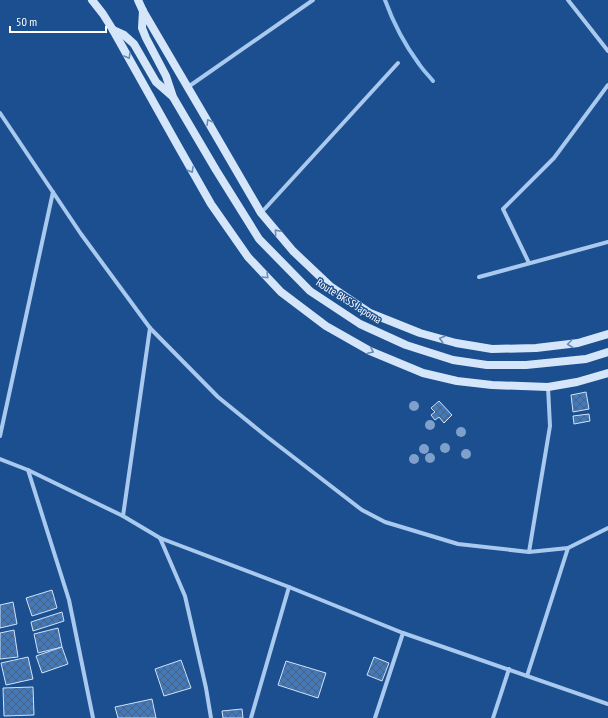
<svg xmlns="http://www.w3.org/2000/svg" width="608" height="718" font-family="'PT Sans Narrow',sans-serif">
<defs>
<pattern id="building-cross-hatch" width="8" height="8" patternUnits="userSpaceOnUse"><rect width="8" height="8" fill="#4478b7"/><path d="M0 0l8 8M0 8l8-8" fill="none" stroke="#486282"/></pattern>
</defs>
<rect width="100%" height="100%" fill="#1b4f8f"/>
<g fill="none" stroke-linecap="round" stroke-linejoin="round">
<path stroke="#9cc4f0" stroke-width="4" d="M385,0C393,22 405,45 419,64C423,70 429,76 433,81"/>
</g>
<g fill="url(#building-cross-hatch)" stroke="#cfe3fa">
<polygon points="586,392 589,409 573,412 571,395"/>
<polygon points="439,401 452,415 444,423 439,417 435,420 431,415 435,412 431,408"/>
<polygon points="589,414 590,421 574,424 573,416"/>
<polygon points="52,590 57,608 32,616 26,598"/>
<polygon points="13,602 17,624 0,628 0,605"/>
<polygon points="62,612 64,621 33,631 31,622"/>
<polygon points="58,628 62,647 38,653 34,634"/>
<polygon points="14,630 18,657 0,659 0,633"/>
<polygon points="62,647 68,664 42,673 36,656"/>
<polygon points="28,657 33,679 6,685 1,663"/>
<polygon points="374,657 389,663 382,681 367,675"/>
<polygon points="181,660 191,688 164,696 155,669"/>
<polygon points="286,661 326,673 318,698 278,685"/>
<polygon points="33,687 34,715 4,716 3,688"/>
<polygon points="152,699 156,718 118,718 115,707"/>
<polygon points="242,709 243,718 223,718 222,711"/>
</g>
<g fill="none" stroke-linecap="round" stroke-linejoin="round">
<g stroke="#a9c9ee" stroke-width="4">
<polyline points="568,0 608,51"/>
<polyline points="188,87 313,0"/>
<polyline points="0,113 81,234 150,328 218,397 266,436 362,510 385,522 458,544 529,552 568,548 608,528"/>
<polyline points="261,213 398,63"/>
<polyline points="529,263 503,209 554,158 608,85"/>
<polyline points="479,277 608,242"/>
<polyline points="0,436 53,192"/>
<polyline points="0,459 28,470 123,516 160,538 289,587 403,633 608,704"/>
<polyline points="28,470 69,600 93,718"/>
<polyline points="123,516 150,328"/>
<polyline points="160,538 185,596 206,688 211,718"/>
<polyline points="529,552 550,426 548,387"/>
<polyline points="527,676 568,548"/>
<polyline points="251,718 289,587"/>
<polyline points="375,718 403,633"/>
<polyline points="493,718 509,669"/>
</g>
<g stroke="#d6e6fa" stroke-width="8">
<polyline points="92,0 103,14 113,30 178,146 211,204 248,257 281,292 326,326 370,351 423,373 457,381 492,385 548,387 577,382 608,373"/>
<polyline points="138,0 143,11 204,115 261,213 293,251 330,286 370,313 420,333 456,343 492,349 536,348 578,343 608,334"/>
<polyline points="143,11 142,28 146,38 166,76 173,97 216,170 259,239 310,291 360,324 406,345 453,360 487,365 526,365 586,359 608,352"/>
<polyline points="113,30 124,35 134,44 156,82 172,96"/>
</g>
</g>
<g fill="#7ea0ca">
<circle cx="414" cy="406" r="5"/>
<circle cx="430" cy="425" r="5"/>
<circle cx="461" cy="432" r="5"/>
<circle cx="445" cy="448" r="5"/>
<circle cx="424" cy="449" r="5"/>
<circle cx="466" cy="454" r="5"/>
<circle cx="430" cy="458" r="5"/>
<circle cx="414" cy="459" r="5"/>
</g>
<defs><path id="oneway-chevron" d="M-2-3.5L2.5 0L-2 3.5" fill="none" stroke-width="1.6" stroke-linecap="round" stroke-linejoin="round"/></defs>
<g stroke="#668bba">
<use href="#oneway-chevron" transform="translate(128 56) rotate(61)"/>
<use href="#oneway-chevron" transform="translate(209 122) rotate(-120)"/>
<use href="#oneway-chevron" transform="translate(191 170) rotate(60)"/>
<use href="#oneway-chevron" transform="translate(277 232) rotate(-131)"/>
<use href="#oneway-chevron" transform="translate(266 276) rotate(46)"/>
<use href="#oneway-chevron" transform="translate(442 339) rotate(-164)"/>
<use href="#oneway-chevron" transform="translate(570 344) rotate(173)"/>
<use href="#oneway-chevron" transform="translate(371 351) rotate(25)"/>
</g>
<g text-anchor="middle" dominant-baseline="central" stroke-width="3" stroke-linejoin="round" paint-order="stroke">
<g font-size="11" fill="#fff" stroke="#1b4f8f">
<text transform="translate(349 301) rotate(32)">Route BKSS Japoma</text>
</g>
</g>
<path d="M10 26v6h96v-6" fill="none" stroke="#ffffff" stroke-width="2"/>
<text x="16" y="26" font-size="12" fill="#ffffff" stroke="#1b4f8f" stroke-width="3" paint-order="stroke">50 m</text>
</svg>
